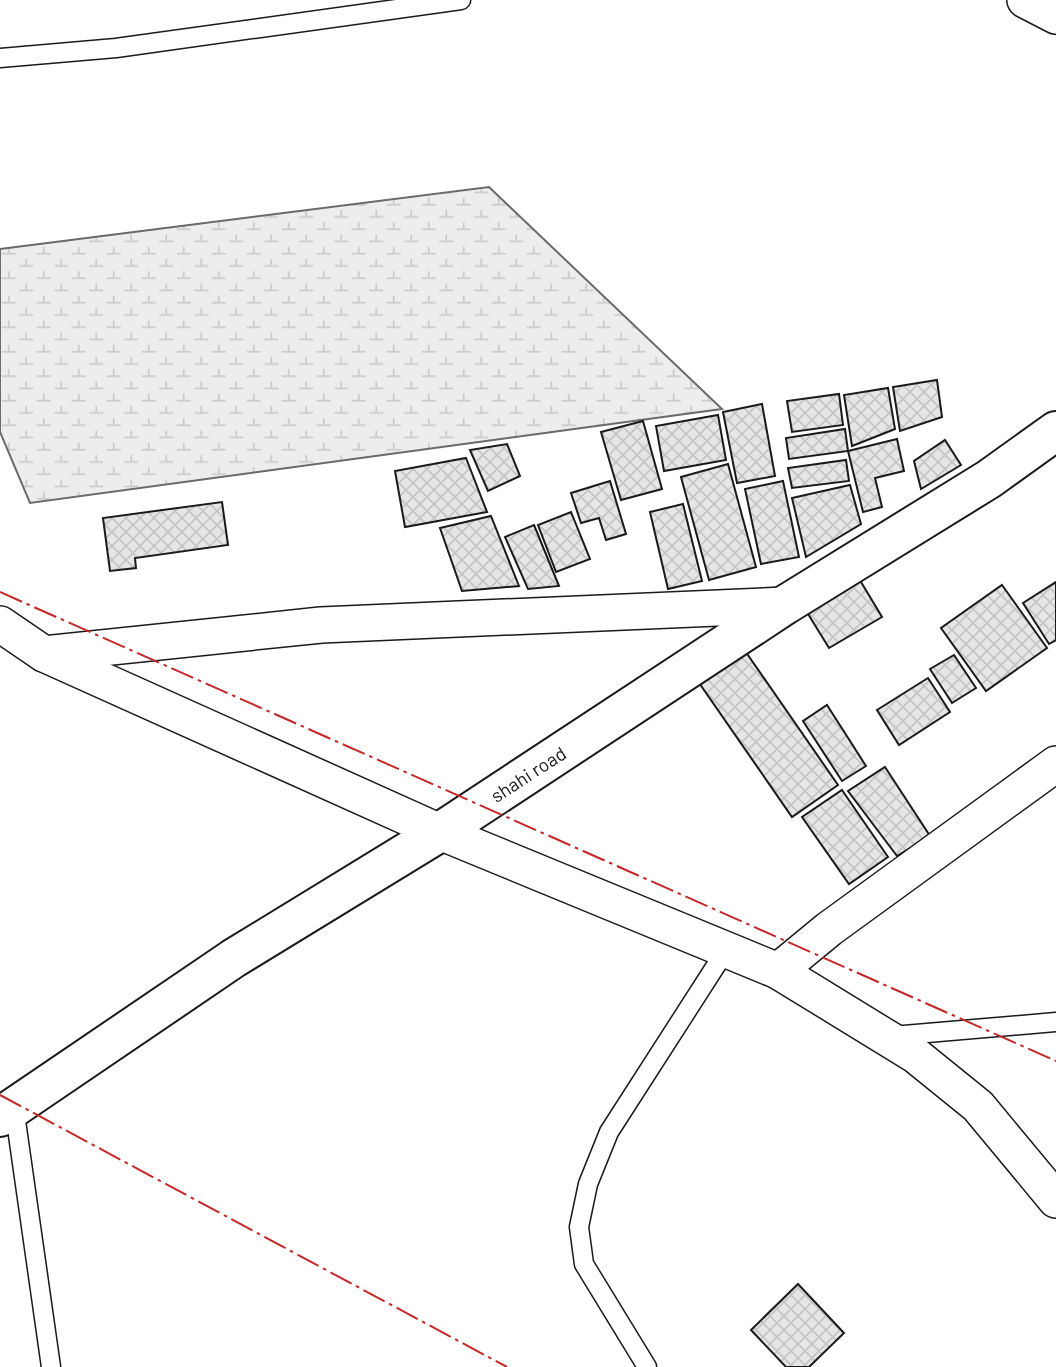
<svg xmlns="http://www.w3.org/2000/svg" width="1056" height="1367" font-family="Barlow,sans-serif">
<defs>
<pattern id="wetland-marsh" width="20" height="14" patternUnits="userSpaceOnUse" patternTransform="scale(1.75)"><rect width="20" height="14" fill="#ededed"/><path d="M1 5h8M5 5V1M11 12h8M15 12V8" fill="none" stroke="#cbcbcb"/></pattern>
<pattern id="building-cross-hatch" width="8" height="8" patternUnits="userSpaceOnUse" patternTransform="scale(1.75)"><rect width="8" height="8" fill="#e6e6e6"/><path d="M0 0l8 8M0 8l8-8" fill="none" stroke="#c5c5c5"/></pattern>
</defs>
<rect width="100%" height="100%" fill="#fff"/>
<polygon fill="url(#wetland-marsh)" stroke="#6a6a6a" stroke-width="2" points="489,187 722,409 30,503 0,432 0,249"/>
<g fill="url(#building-cross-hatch)" stroke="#1a1a1a" stroke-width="2">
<polygon points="937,380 942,417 900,431 893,387"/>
<polygon points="888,388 895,429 852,446 844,395"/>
<polygon points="839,394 843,425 792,432 787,401"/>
<polygon points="762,404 775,476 737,483 723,412"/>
<polygon points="718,415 726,460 664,471 656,426"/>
<polygon points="643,421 662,489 621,500 601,432"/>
<polygon points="845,429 848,451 789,459 786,438"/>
<polygon points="897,439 904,471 875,478 882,507 863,512 848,451"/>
<polygon points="945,440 961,465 921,489 914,461"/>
<polygon points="507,444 520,476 488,491 470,450"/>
<polygon points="466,458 487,512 405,527 395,471"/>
<polygon points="846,460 849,481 792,488 788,468"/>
<polygon points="728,464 756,567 709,580 681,477"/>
<polygon points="610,481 626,534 606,540 599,518 581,523 571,493"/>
<polygon points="783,481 799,557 761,564 745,489"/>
<polygon points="850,485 861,524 806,557 792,498"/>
<polygon points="222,502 228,545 135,558 136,568 110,571 103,518"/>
<polygon points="683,504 702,581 668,589 650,512"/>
<polygon points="571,512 590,559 556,572 538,525"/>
<polygon points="491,516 519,586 462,591 440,528"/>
<polygon points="534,525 559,586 528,589 505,537"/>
<polygon points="858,577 882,617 829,648 805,609"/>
<polygon points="1056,582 1056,640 1049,644 1023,603"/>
<polygon points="1002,585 1047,648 986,691 941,628"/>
<polygon points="741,645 838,785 792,817 695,677"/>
<polygon points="954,655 976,688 952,703 930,669"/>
<polygon points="928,678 950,712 899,745 877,710"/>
<polygon points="827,705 866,766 842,781 803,721"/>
<polygon points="885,767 930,836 897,856 848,791"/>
<polygon points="842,790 888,857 849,884 802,817"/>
<polygon points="798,1284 844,1333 809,1367 786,1367 751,1330"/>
</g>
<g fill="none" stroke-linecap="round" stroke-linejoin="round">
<g stroke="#1a1a1a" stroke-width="21">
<g id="lane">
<polyline points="0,58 116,48 461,0"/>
<polyline points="892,1036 1056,1022"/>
<polyline points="14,1107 51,1367"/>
<polyline points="647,1367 584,1264 579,1227 588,1184 609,1132 726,950"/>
</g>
</g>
<g stroke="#1a1a1a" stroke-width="38">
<g id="street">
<polyline points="1025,0 1056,16"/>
<polyline points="0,624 44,654 440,832 778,971 915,1055 978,1106 1056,1200"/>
<polyline points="44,654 321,625 785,605"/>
<polyline points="778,971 829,929 1056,764"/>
</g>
</g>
<g stroke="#1a1a1a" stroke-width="42">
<polyline id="secondary" points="0,1117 234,958 440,832 785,605 989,479 1056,431"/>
</g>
<use href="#lane" stroke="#fff" stroke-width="18"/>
<use href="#street" stroke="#fff" stroke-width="35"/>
<use href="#secondary" stroke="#fff" stroke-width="38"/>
<g stroke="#c62828" stroke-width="2" stroke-dasharray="24 5 3.5 5" stroke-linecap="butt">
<polyline points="0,592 1056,1061"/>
<polyline points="0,1095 507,1367"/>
</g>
</g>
<g text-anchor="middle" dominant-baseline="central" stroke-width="5" stroke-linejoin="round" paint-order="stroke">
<g font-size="19" fill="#1a1a1a" stroke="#fff">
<text transform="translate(528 774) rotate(-33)">shahi road</text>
</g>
</g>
</svg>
